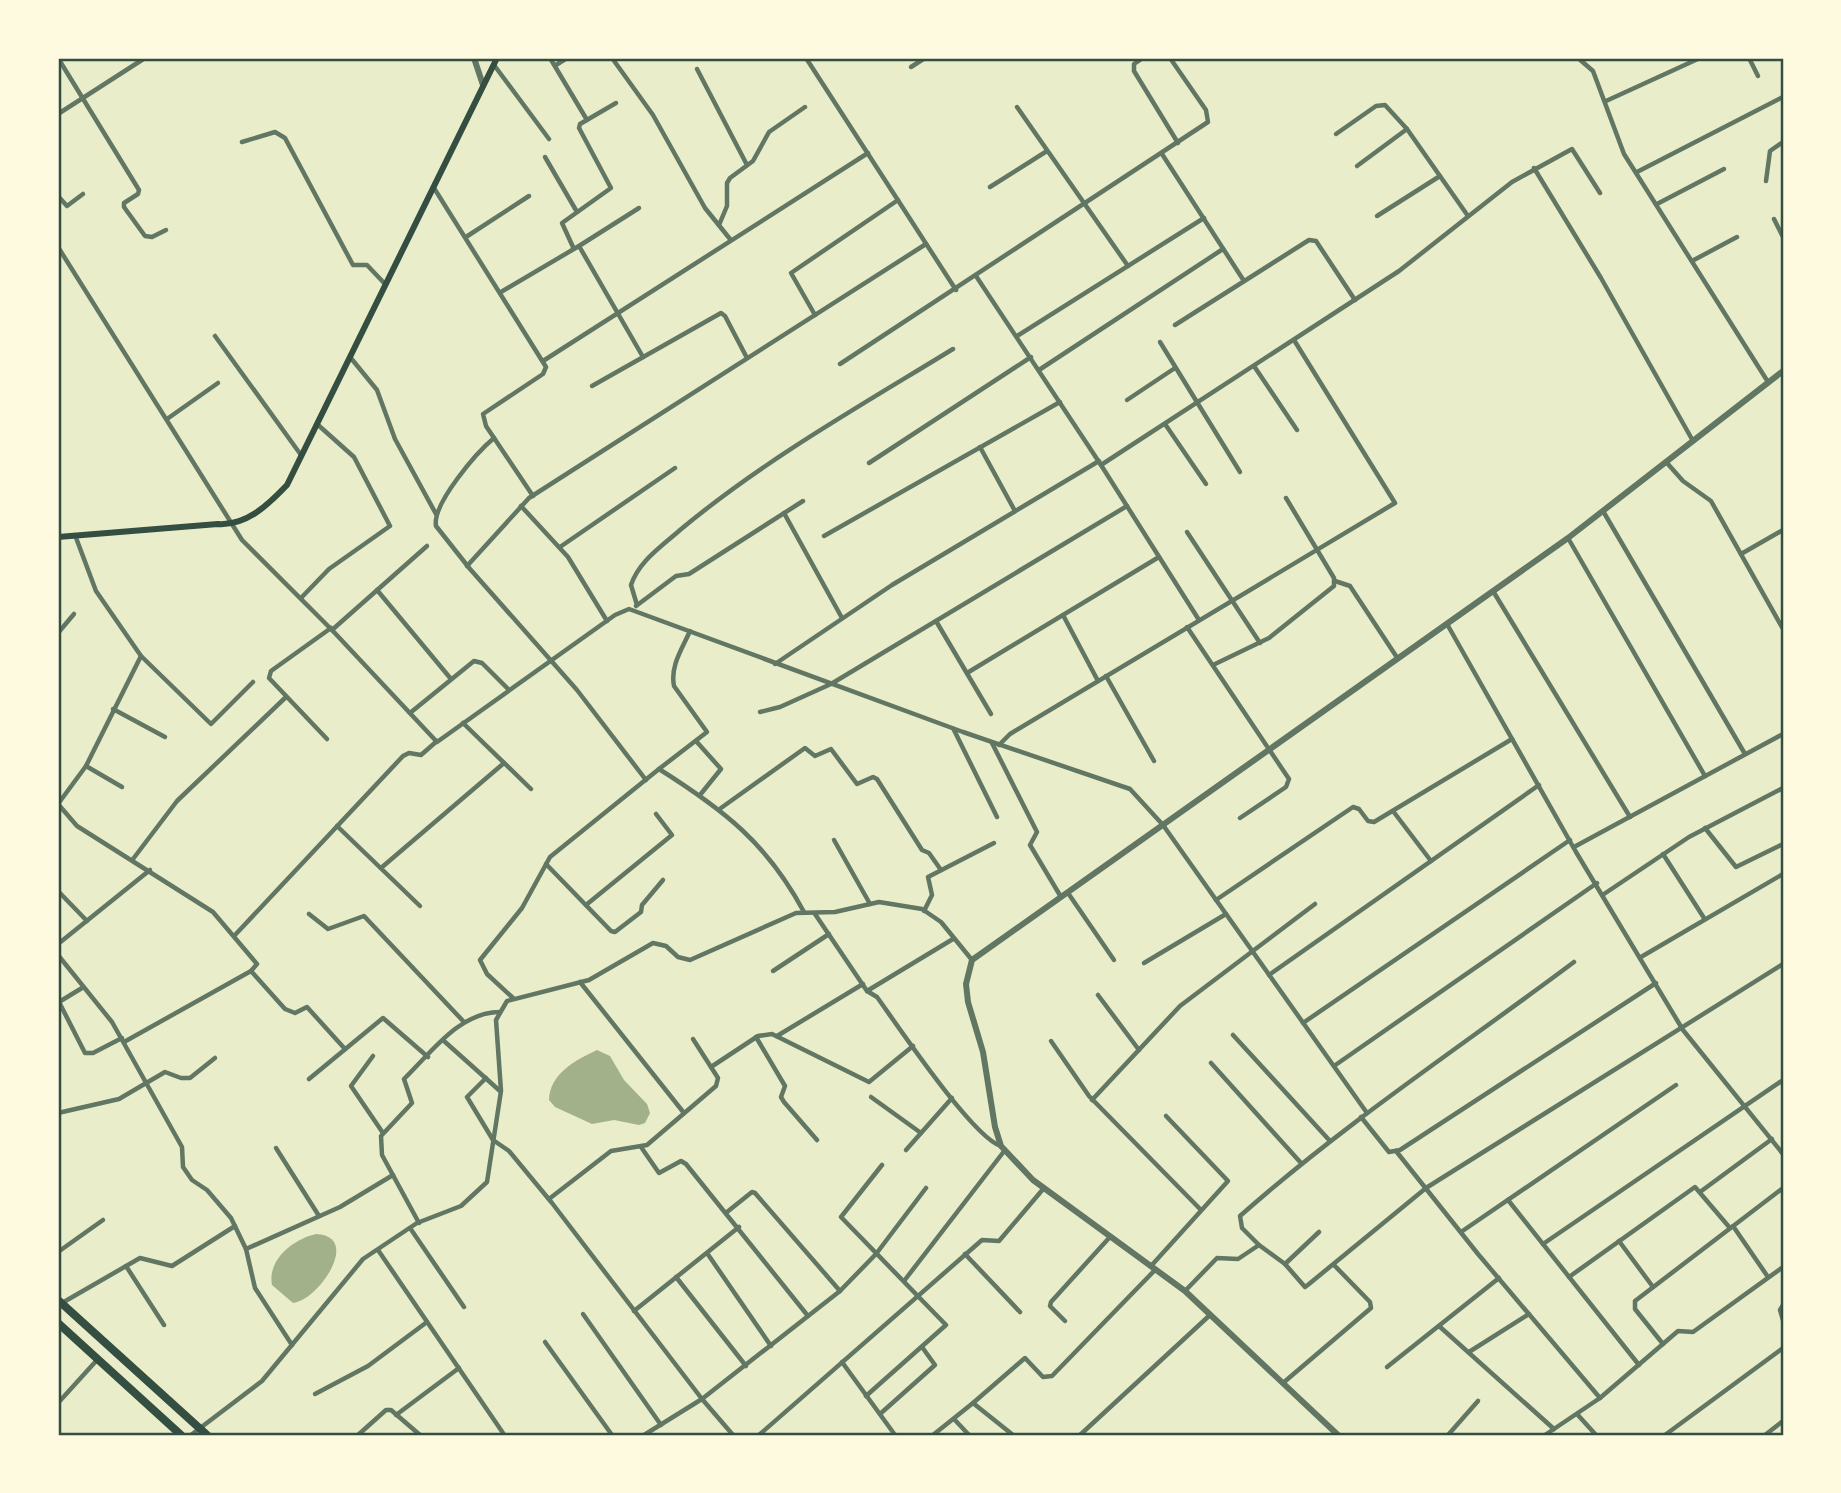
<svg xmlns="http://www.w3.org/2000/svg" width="1841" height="1493" font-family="Barlow,sans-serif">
<rect width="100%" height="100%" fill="#e9edc9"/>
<g fill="#a3b18a">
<path d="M597,1050L610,1056L624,1080L647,1104L650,1113L645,1123L639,1125L614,1120L592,1124L555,1107L549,1100C550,1073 576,1060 597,1050Z"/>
<path d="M316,1234C362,1236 319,1300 293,1303L272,1285C267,1259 294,1239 316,1234Z"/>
</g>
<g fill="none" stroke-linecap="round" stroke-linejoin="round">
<g stroke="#617663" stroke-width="4.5">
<polyline points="58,58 139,190 138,194 124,203 124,207 145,236 152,237 166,230"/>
<polyline points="550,58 587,120"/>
<polyline points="612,58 653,115 705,208 730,239"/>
<polyline points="806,58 956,290"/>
<polyline points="1143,58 1134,64 1134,71 1178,143"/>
<polyline points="1578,58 1593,71 1624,154 1768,382"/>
<polyline points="1749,58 1758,76"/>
<polyline points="494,65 549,139"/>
<polyline points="556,65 567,58"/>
<polyline points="911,67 925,58"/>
<polyline points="697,69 747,165"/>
<polyline points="1606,101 1700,58"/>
<polyline points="1017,107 1128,266"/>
<polyline points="58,114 145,58"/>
<polyline points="1336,134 1376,106 1385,105 1407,129 1468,216"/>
<polyline points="242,142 275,132 285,138 353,265 367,265 385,284"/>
<polyline points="1162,154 1244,281"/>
<polyline points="545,157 577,212"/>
<polyline points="1357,166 1407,129"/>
<polyline points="1534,168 1601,278 1693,441"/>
<polyline points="1637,172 1783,97"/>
<polyline points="1766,181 1770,151 1783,142"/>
<polyline points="990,187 1047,151"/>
<polyline points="434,188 546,367 543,374 483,414 486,426 533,496"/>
<polyline points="58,196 67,206 83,194"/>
<polyline points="1657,204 1724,169"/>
<polyline points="1377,216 1440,176"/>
<polyline points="1774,219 1783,237"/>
<polyline points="719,225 727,206 727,183 730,178 753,161 769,132 805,107"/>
<polyline points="466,237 529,196"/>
<polyline points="579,246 639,208"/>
<polyline points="58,247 242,540 332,630 437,742 615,615 629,609 963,732 1130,789 1163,825 1367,1113"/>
<polyline points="573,247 562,223 611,188 579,128 580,124 616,103"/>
<polyline points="1692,261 1737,237"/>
<polyline points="976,276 1101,465 1199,620"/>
<polyline points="501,292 579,246 643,357"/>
<polyline points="815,315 791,273 898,200"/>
<polyline points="1175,325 1309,240 1316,241 1355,300"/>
<polyline points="215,336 301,455"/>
<polyline points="1017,336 1204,218"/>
<polyline points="1160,342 1240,472"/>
<polyline points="350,357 377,390 395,439 436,514"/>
<polyline points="543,361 868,153"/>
<polyline points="840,364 1208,122 1206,110 1170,58"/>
<polyline points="1254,366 1297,430"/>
<polyline points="1039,370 1223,249"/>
<polyline points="592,386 721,313 725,316 747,358"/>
<polyline points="1127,400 1175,368"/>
<polyline points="167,419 218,383"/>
<polyline points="1165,424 1206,484"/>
<path d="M494,438C477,452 432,504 436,526L470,569L577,690L646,780"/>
<polyline points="980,447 1015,511"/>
<polyline points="869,463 1031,357"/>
<polyline points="1667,463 1683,481 1711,501 1783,629"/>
<polyline points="1101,465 1399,271 1512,182 1572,149 1600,193"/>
<polyline points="521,506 568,557 607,621"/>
<polyline points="1603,511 1745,754"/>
<polyline points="784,513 842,618"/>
<polyline points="1187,532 1260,643"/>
<polyline points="824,536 1060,402"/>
<polyline points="1568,538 1705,776"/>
<polyline points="560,547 675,468"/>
<polyline points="1741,554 1783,530"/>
<polyline points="467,566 529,498 926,244"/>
<polyline points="1335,581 1350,586 1398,659"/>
<polyline points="377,590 451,679"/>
<polyline points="1493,591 1630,817"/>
<polyline points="301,598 329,569 390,526 354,457 317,424"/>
<path d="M637,605L631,585C639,561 661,547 680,530C764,460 860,406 953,349"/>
<polyline points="636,606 676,576 689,574 803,501"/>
<polyline points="1063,615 1098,681"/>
<polyline points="936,621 991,714"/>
<polyline points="1447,624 1576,852 1683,1030 1783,1154"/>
<polyline points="1187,627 1289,779 1286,787 1240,818"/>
<polyline points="332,630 427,546"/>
<polyline points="58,633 74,614"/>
<polyline points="141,656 211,724 253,682"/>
<polyline points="775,664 892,585 1099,461"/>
<polyline points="1213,665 1269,638 1334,586 1334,578 1286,498"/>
<polyline points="967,673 1159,557"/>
<polyline points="1106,676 1154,761"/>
<polyline points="113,709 165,737"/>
<polyline points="760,712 780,707 831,684 1127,506"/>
<polyline points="410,713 474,661 482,663 509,690"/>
<polyline points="463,723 531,789"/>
<polyline points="954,730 997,817"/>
<polyline points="327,739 269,678 271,671 331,628"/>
<polyline points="696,741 721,769 700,795"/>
<polyline points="992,743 1037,832 1030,845 1061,897"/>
<polyline points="999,745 1010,734 1395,503 1294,340"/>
<polyline points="86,766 122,787"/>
<path d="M659,769L707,732L674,686C670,666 682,649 690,631"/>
<polyline points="58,804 77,826 213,912 257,964 251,971 124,1042"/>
<polyline points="58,804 86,766 141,656 96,591 75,535"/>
<polyline points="721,808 805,748 815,756 831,749 857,784 873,777 877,779 922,850 929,853 941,870"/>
<polyline points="1393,811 1431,861"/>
<polyline points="337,826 420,906"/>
<polyline points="1705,828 1736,867 1783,844"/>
<polyline points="834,840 870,904"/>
<polyline points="1574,847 1783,734"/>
<polyline points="1663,854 1704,918"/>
<polyline points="133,859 177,801 286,697"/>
<polyline points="546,864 611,931 615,932 641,912 642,905 663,880"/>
<polyline points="381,868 504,763"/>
<polyline points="58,891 87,921"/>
<polyline points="1068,893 1114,960"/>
<polyline points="1604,894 1689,837 1783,788"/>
<polyline points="1216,900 1353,807 1359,809 1368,821 1374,822 1512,739"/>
<polyline points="586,905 672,835 656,814"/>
<polyline points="924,911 932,895 928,877 994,843"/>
<polyline points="309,914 328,929 364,916 464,1022"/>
<path d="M815,914L867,991L877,997C898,1026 973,1138 1001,1146"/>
<polyline points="235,935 403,756 409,753 421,755 437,741"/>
<polyline points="58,944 150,870"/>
<polyline points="58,955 112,1022 182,1147 183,1167 192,1180 207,1190 231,1218 246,1249 255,1288 292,1345"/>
<polyline points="1641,957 1783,874"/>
<polyline points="1144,963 1226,914"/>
<polyline points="251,971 285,1009 295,1013 307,1007 345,1049"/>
<polyline points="773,971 829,934"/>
<polyline points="1269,975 1539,785"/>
<polyline points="580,982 684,1113"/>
<polyline points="867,991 953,939"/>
<polyline points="1098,995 1139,1050"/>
<path d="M513,998L487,974L480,960L522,908L550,857L659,769C724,810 767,843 804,912"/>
<polyline points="58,1000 85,1053 93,1053 122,1038"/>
<polyline points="59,1002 82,988"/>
<polyline points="1303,1023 1570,840"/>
<polyline points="1233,1035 1330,1141"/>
<polyline points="777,1036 863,984"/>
<polyline points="756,1037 785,1086 781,1097 784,1102 817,1140"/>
<polyline points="444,1041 500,1091"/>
<polyline points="1051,1041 1089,1096 1201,1210"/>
<polyline points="373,1056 351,1086 383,1133"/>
<polyline points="1211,1063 1301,1163"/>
<polyline points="1334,1066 1597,883"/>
<polyline points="711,1067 758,1036 772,1034 869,1082 913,1046"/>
<polyline points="486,1078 467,1097 493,1140 509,1151 552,1203 702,1399 733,1435"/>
<polyline points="309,1079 383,1018 428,1057"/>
<polyline points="871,1097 921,1133"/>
<polyline points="1092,1100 1180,1006 1315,904"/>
<polyline points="58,1113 119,1099 165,1072 181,1078 190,1078 215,1058"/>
<polyline points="1361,1117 1389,1152 1400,1150 1656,983"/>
<polyline points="641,1147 659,1173 681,1161 686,1164 808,1316"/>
<polyline points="276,1148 319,1216"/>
<polyline points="906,1150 952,1098"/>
<polyline points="1396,1151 1478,1254 1600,1398"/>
<polyline points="1700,1192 1772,1139"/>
<polyline points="549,1199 611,1151 647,1145 716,1086 718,1078 693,1039"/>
<polyline points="1508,1200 1639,1365"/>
<polyline points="727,1212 752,1192 755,1193 840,1291"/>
<path d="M419,1223L382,1155L381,1136L412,1103L404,1079C431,1053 459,1012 500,1012"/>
<polyline points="1733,1226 1768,1277"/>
<polyline points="410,1228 464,1307"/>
<polyline points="1461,1232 1676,1085"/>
<polyline points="1619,1241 1653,1287"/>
<polyline points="1543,1244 1783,1080"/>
<path d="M1259,1245L1242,1228L1240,1216C1345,1123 1462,1046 1574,962"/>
<polyline points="246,1249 340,1207 393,1175"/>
<polyline points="378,1250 503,1433"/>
<polyline points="58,1252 103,1220"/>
<polyline points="707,1253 771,1346"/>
<polyline points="965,1254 1020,1312"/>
<polyline points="1285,1264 1305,1287 1309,1284 1426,1188 1783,964"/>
<polyline points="126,1266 164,1325"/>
<polyline points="1151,1266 1228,1181 1166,1116"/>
<polyline points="676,1277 746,1366"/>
<polyline points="1569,1277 1695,1187 1730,1228"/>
<polyline points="904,1281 1005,1150"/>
<polyline points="1185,1291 1217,1258 1238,1259 1259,1245 1285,1264 1319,1232"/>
<polyline points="62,1303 140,1258 172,1266 235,1226"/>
<polyline points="1783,1305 1780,1310 1783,1320"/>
<polyline points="634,1311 739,1227"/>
<polyline points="583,1314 661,1425"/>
<polyline points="1065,1321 1050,1306 1051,1302 1109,1238"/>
<polyline points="1439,1326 1554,1429"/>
<polyline points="545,1342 612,1435"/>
<polyline points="1663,1344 1635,1309 1635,1301 1783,1188"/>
<polyline points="1469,1352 1529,1314"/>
<polyline points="842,1362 895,1435"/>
<polyline points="1387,1367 1499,1278"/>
<polyline points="1283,1383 1371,1308 1370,1302 1334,1265"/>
<polyline points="315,1394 368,1366 427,1322"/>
<polyline points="866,1396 946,1325 841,1217 882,1165"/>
<polyline points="58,1403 97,1360"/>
<polyline points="973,1403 1025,1358 1043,1377 1052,1376 1155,1270"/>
<polyline points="880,1414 935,1365 922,1347"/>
<polyline points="1577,1414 1596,1435"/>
<polyline points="396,1415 459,1368"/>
<polyline points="954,1419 969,1435"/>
<polyline points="191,1435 262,1381 363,1259 417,1223 461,1206 487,1182 501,1091 496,1020 507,1001 589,980 653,943 666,946 678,957 690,960 796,913 835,912 879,902 922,909 941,922 972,960"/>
<polyline points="358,1435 386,1410 391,1410 420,1435"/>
<polyline points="644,1435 702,1399 840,1291 876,1254 926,1188"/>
<polyline points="759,1435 982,1240 999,1241 1044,1188"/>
<polyline points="933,1435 973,1403 1013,1435"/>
<polyline points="1080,1435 1210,1315"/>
<polyline points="1448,1435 1478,1401"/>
<polyline points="1545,1435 1600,1398 1678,1331 1693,1332 1783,1267"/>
<polyline points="1665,1435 1783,1348"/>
<polyline points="1765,1435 1783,1421"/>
</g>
<g stroke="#617663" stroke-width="6">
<polyline points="474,58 483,85"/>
<polyline points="1338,1435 1185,1291 1033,1180 1001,1146 995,1127 983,1052 968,1002 966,984 972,960 1568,538 1783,371"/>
</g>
<path stroke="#344e41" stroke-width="6" d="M58,537L218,524C246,526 268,505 287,485L497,58"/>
<g stroke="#344e41" stroke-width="8">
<polyline points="58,1300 207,1435"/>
<polyline points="58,1323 181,1435"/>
</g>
</g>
<rect width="1841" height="1493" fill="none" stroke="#fefae0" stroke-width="119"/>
<rect x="60" y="60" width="1722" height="1374" fill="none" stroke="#344e41" stroke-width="2.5"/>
</svg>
